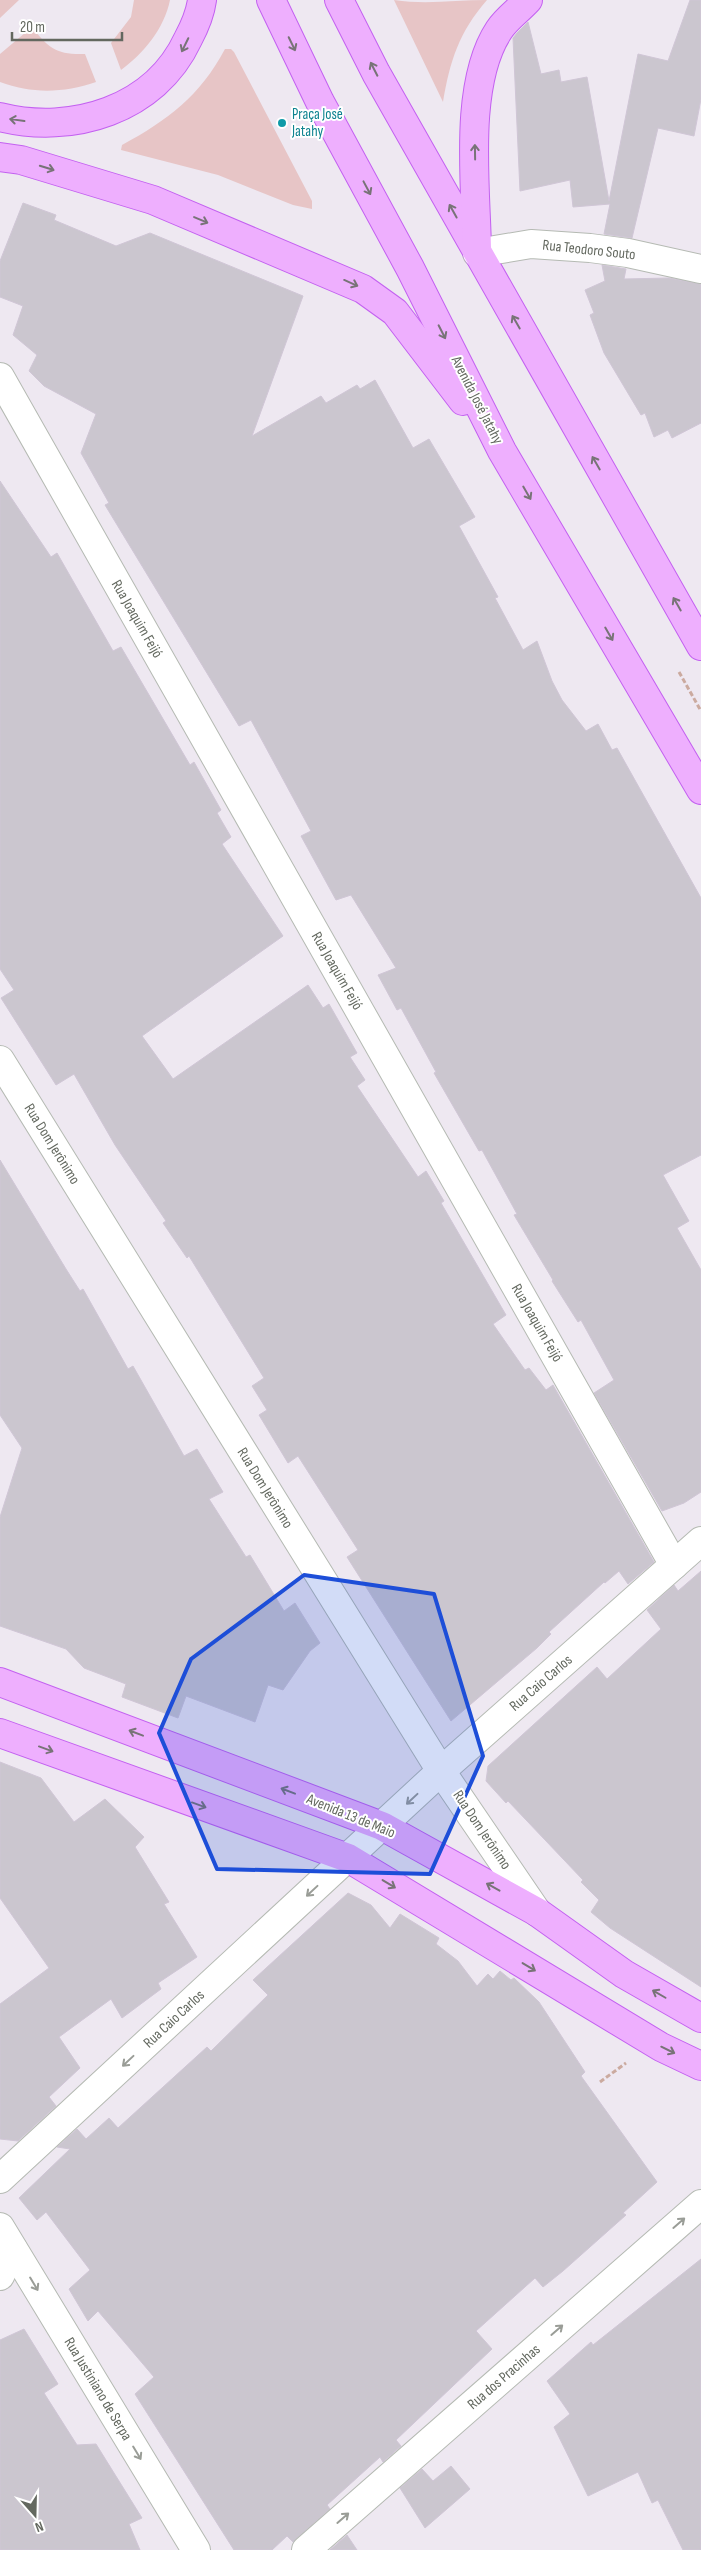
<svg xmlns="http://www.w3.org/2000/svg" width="701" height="2550" font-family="'Sofia Sans Condensed',sans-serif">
<rect width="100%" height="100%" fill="#eee8f1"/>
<g fill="#e7c5c6">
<polygon points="0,0 19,0 0,18"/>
<path d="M134,0H170C164,29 144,53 121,70L111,43L131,17Z"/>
<path d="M394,0C426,5 455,0 487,0C459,32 450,61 443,102Z"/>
<path d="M32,27C48,48 57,55 85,54L96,82C64,93 32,94 0,82V54Z"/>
<path d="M225,49H231L234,52L312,201V209L293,205L218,175L121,150L122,145C168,120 200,96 225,49Z"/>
</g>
<g fill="#cbc6cf" stroke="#d0c6d6">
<polygon points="690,0 701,0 701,99 694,136 658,128 632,238 604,234 610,204 573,207 570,180 520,191 513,38 517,33 528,22 541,74 559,70 561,82 587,77 609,201 638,54 668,61"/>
<polygon points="23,203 56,215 54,220 116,246 150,233 303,296 252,436 321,396 326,403 357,385 360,389 375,380 413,448 429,439 475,517 459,526 498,597 495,598 523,650 537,641 552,681 562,700 586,731 598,724 612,750 617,748 701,898 701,1155 663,1175 689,1221 677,1228 701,1270 701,1492 684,1503 662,1511 594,1393 614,1380 581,1320 578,1322 552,1281 553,1280 514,1215 517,1214 482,1150 479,1151 434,1073 436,1072 401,1008 397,1010 378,975 396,968 351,895 336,900 301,836 311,831 251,720 239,726 105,505 109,503 81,453 96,414 44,386 29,371 37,355 13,335 23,306 0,297 0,261"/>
<polygon points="602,265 626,269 624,279 669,278 701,284 701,423 672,438 668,430 654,437 645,413 641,415 604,353 590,315 594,313 585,290 605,281"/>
<polygon points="0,481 51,557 57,553 113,651 121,647 190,765 194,762 221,810 217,813 231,837 222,844 283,936 142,1036 173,1079 308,985 323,1008 329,1004 357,1053 350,1057 365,1080 357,1086 418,1177 426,1171 444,1201 441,1203 506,1315 493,1324 525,1370 529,1368 546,1390 553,1385 654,1562 628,1584 619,1571 605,1583 604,1582 549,1632 551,1634 537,1648 451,1721 347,1557 358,1550 298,1456 288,1463 259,1415 267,1410 252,1386 264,1378 189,1256 187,1258 163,1223 166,1221 115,1145 74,1074 56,1085 1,998 14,990 0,969"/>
<polygon points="0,1160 66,1269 80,1291 83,1289 128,1369 133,1366 184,1456 197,1449 223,1492 209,1499 246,1557 250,1555 284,1611 295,1603 320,1643 310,1651 283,1690 268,1685 255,1722 186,1696 178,1718 122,1697 126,1684 84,1668 66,1649 0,1626 0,1517 22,1448 0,1415"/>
<polygon points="701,1571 701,1987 610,1928 591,1912 599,1900 581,1882 583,1880 508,1801 506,1803 486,1781 488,1766 597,1667 607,1679 661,1629 647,1610 674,1585 678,1591"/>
<polygon points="0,1762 41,1778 74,1822 105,1799 144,1837 135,1847 169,1902 164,1904 197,1957 158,1983 161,1989 122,2018 111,1999 59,2037 80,2068 49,2097 56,2106 18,2141 0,2139 0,2004 49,1968 0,1898"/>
<polygon points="348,1893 371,1905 390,1928 400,1914 439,1938 436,1944 458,1961 477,1986 488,1974 493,1979 500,1971 511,1980 514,1978 539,2002 585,2072 581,2076 657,2182 623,2213 626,2215 563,2271 543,2287 535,2278 476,2331 492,2349 396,2440 401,2446 383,2462 380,2457 327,2505 330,2509 293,2542 287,2536 272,2550 234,2550 135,2394 154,2377 98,2311 88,2321 69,2289 90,2270 46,2212 37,2220 19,2198 70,2149 57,2147 77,2129 86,2139 109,2118 118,2128 207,2047 211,2051 268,1995 253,1980"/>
<polygon points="701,2259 701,2550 683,2550 658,2500 652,2503 638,2472 588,2496 554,2427 570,2414 547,2381 591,2342 593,2345"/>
<polygon points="24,2329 58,2384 44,2393 77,2445 96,2444 142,2518 129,2524 140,2550 0,2550 0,2340"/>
<polygon points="451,2466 470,2489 425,2528 400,2488 422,2469 433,2481"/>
<polygon points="347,2535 357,2550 330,2550"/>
</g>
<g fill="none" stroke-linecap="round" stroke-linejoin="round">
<g stroke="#b5bab3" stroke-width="30">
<g id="minor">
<polyline points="477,253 531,244 590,248 628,253 701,269"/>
<polyline points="0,377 674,1565"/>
<polyline points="0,1060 441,1771 537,1912"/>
<polyline points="0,2179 441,1771 701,1541"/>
<polyline points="0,2227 196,2550"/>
<polyline points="0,2276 13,2249"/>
<polyline points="306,2550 701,2204"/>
</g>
</g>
<g stroke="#c361f0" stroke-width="30">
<g id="major">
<polyline points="271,0 320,102 410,268 502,451 701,790"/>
<polyline points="339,0 376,73 701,646"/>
<path d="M0,117C72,135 155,110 188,39C195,26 200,15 202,0"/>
<polyline points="0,157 21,160 153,200 363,289 395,312 463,401"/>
<path d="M477,249C476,187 463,84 499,30C506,19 519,10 528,0"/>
<polyline points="0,1682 382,1826 537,1912 624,1974 701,2018"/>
<polyline points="0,1733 348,1858 661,2047 701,2066"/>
</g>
</g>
<g stroke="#cbaa9f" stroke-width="3" stroke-dasharray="5 2.5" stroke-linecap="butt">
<polyline points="679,672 701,711"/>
<polyline points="600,2082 626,2063"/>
</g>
<use href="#minor" stroke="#fff" stroke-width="28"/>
<use href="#major" stroke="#eeaffe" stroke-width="28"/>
</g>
<defs><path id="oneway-shaft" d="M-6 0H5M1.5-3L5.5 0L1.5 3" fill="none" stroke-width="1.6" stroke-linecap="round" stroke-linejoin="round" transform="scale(1.25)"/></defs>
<g stroke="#787377">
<use href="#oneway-shaft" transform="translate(292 44) rotate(64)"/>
<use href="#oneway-shaft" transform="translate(185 45) rotate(116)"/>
<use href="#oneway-shaft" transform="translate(374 69) rotate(-117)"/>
<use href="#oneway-shaft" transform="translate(17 120) rotate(-172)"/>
<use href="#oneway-shaft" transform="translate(475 152) rotate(-91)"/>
<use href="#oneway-shaft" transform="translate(47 168) rotate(17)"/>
<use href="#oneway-shaft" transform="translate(367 188) rotate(62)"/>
<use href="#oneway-shaft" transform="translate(453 211) rotate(-119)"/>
<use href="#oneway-shaft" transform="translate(201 220) rotate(23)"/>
<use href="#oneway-shaft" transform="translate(351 283) rotate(24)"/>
<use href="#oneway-shaft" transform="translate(516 322) rotate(-120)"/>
<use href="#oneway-shaft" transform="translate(442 332) rotate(63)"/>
<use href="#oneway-shaft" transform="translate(596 463) rotate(-120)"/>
<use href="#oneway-shaft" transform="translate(527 493) rotate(60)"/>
<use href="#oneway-shaft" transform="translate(677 604) rotate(-120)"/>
<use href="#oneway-shaft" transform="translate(609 634) rotate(60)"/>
<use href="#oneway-shaft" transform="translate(136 1733) rotate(-159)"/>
<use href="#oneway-shaft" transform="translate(46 1749) rotate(20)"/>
<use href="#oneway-shaft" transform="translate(288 1791) rotate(-159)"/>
<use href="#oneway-shaft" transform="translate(199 1805) rotate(20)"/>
<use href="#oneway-shaft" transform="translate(389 1884) rotate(31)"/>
<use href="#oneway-shaft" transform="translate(493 1887) rotate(-151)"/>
<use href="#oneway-shaft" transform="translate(529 1967) rotate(31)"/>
<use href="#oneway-shaft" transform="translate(659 1994) rotate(-150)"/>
<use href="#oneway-shaft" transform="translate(668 2050) rotate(26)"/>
</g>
<g stroke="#9a9d97">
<use href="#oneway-shaft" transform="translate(412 1799) rotate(137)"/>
<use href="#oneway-shaft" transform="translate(312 1891) rotate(137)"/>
<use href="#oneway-shaft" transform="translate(128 2061) rotate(137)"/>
<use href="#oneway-shaft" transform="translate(679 2223) rotate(-41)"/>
<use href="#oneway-shaft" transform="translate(34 2284) rotate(59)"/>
<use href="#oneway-shaft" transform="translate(557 2330) rotate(-41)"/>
<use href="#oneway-shaft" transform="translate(137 2453) rotate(59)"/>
<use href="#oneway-shaft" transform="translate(343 2518) rotate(-41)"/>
</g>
<path fill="#1d4ed8" fill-opacity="0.2" stroke="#1d4ed8" stroke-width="4" stroke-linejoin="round" d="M304,1575L434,1594L483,1756L430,1874L217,1869L159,1733L191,1659Z"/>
<circle fill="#0f9aa8" stroke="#fff" stroke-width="2" cx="282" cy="123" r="5"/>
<g text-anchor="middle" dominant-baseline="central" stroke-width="4" stroke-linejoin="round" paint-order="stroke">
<g font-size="15" fill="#0d838f" stroke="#fff" text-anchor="start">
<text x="292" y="114">Praça José<tspan x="292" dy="17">Jatahy</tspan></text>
</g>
<g font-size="15" fill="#63685f" stroke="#fff">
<text transform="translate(589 250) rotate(6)">Rua Teodoro Souto</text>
<text transform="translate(477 400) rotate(63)">Avenida José Jatahy</text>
<text transform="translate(137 619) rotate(60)">Rua Joaquim Feijó</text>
<text transform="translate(337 971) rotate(60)">Rua Joaquim Feijó</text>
<text transform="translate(52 1144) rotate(58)">Rua Dom Jerônimo</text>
<text transform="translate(537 1323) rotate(60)">Rua Joaquim Feijó</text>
<text transform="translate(265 1488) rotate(58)">Rua Dom Jerônimo</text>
<text transform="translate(541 1683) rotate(-41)">Rua Caio Carlos</text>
<text transform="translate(351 1816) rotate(22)">Avenida 13 de Maio</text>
<text transform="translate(482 1830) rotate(56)">Rua Dom Jerônimo</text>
<text transform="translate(174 2019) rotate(-43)">Rua Caio Carlos</text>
<text transform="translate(504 2377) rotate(-41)">Rua dos Pracinhas</text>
<text transform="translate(98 2389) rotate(59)">Rua Justiniano de Serpa</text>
</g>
</g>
<g transform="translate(35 2515) rotate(160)" stroke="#ffffff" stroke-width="4" paint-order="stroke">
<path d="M0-4L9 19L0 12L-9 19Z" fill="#63685f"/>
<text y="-8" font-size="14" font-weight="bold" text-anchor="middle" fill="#63685f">N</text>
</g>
<path d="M12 32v8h110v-8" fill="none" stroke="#63685f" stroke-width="2.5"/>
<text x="20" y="32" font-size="15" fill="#63685f" stroke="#ffffff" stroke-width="4" paint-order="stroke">20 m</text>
</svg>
